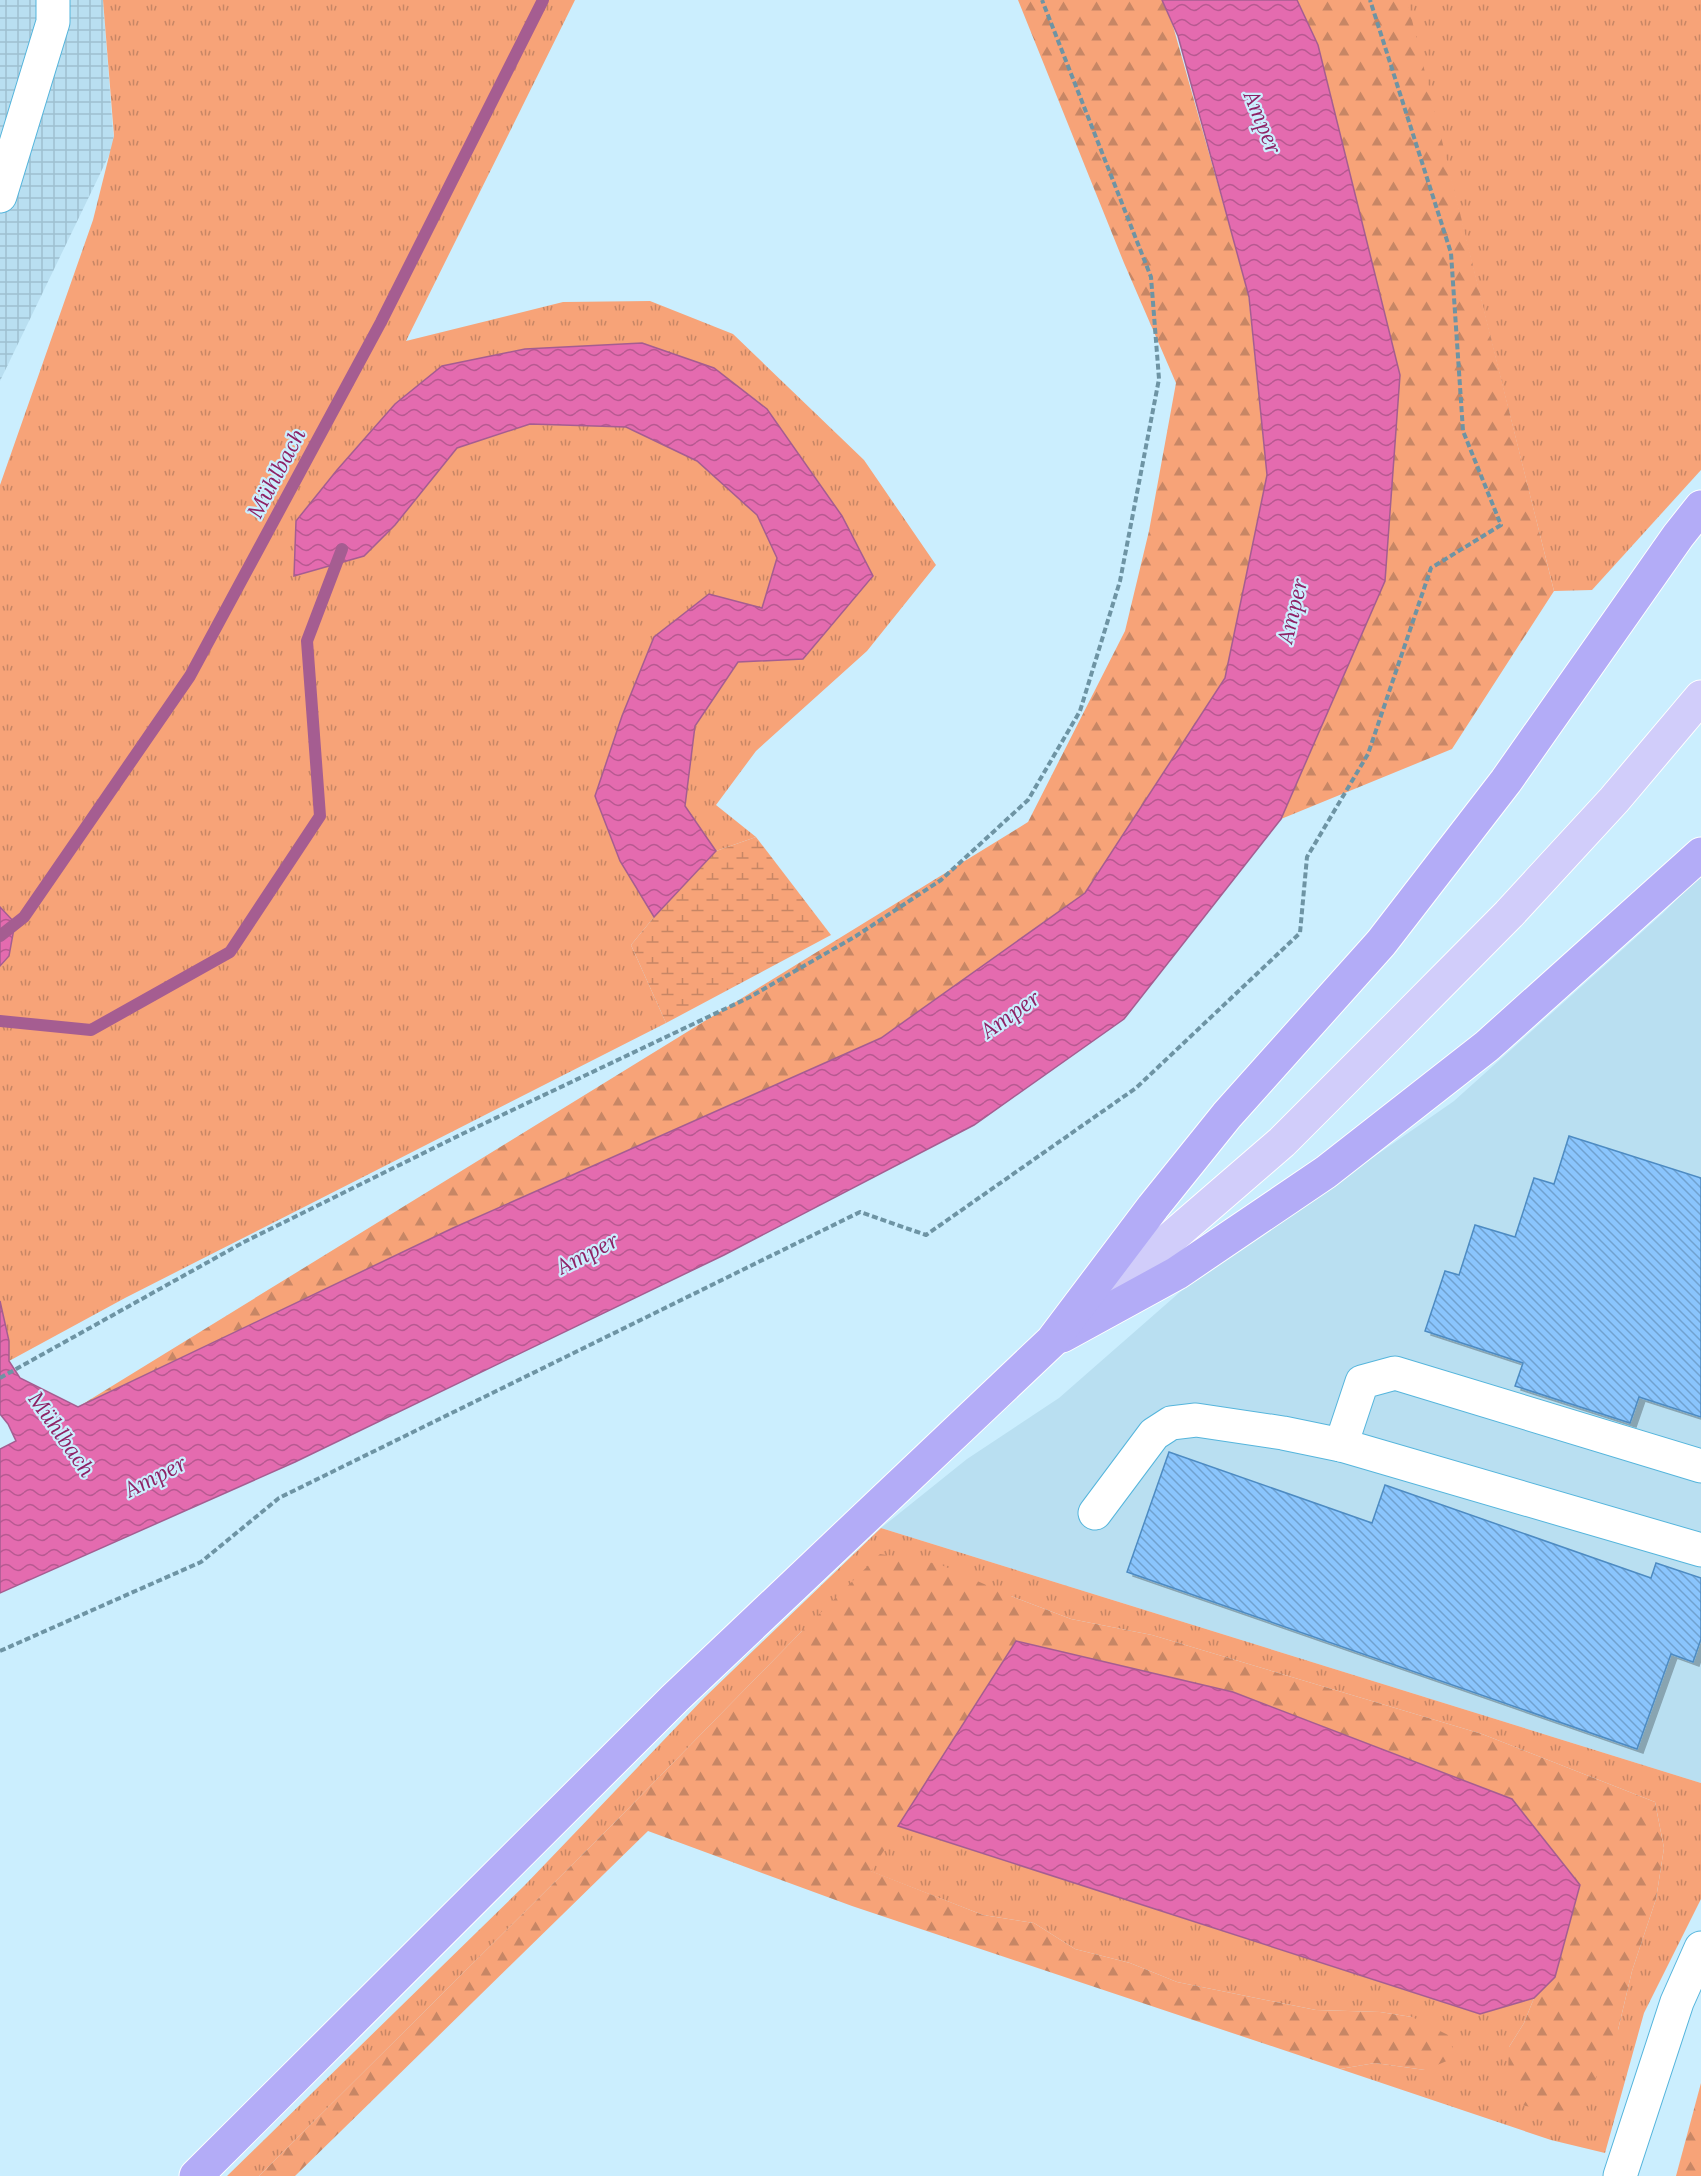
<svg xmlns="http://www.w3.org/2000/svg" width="1701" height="2176" font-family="Lora,serif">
<defs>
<pattern id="industrial-grid" width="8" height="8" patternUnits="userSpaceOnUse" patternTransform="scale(1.5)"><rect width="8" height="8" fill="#b9dff1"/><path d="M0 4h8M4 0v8" fill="none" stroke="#9ec0d0"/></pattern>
<pattern id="grass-tufts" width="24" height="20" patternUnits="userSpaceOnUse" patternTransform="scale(1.5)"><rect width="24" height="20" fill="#f7a378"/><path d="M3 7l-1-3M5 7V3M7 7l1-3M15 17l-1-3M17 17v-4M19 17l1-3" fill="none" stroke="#c78665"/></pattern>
<pattern id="forest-firs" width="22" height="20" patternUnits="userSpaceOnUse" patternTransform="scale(1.5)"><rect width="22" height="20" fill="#f7a378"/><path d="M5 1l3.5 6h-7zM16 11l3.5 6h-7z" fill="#c78665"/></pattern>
<pattern id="wetland-marsh" width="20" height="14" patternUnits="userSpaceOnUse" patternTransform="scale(1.5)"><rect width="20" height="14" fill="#f7a378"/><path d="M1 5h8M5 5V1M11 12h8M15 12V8" fill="none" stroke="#c78665"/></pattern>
<pattern id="water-waves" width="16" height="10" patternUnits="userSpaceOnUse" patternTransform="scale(1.5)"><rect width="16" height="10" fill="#e46baf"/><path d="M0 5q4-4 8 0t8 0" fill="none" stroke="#b75991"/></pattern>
<pattern id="building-back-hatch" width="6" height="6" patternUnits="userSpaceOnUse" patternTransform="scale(1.5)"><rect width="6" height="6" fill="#8ac5fd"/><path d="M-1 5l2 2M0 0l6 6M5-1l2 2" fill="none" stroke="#6fa1cf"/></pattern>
<filter id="shadow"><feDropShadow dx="6" dy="4" stdDeviation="0" flood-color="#0004"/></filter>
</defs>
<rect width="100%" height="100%" fill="#cbeefe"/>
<polygon fill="#b9dff1" points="1701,875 1701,1783 881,1528 967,1459 1059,1398 1180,1292 1454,1101 1662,914"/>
<polygon fill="url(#industrial-grid)" points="0,0 103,0 114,145 0,381"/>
<g fill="url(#grass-tufts)">
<polygon points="103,0 575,0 406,341 563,302 650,301 733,334 864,460 936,565 867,651 756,751 716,805 756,837 716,851 654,917 631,945 666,1023 125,1298 9,1361 9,1341 0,1301 0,966 9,956 15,924 0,907 0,485 93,220 114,136"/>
<polygon points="1406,0 1701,0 1701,470 1592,590 1554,591"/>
<polygon points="881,1528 1701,1783 1701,1899 1644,2013 1605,2153 1551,2140 1340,2069 1375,2063 1425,2070 1412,2017 1380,2012 1316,2010 1177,1982 1130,1963 1075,1949 1034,1923 983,1915 870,1871 898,1826 1480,2014 1534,1998 1524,2023 1509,2047 1618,2030 1632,1971 1656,1899 1664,1848 1655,1802 1482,1734 1152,1635 1071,1619 1011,1596 802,1631 620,1817 259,2176 227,2176 525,1885 705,1697"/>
</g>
<g fill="url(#forest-firs)">
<polygon points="1018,0 1162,0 1173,26 1248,291 1267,475 1225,678 1085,893 881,1038 453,1228 78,1407 1028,822 1125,631 1149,531 1176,383 1124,263"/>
<polygon points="1297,0 1407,0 1554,591 1452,749 1281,819 1384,581 1318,45"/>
<polygon points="880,1554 939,1564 1011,1596 1071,1619 1152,1635 1482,1734 1655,1802 1664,1848 1656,1899 1632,1971 1618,2030 1590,2090 1560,2114 1522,2105 1508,2074 1509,2047 1524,2023 1534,1998 1555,1977 1512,1799 1233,1692 1016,1641 871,1871 983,1915 1034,1923 1075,1949 1130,1963 1177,1982 1316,2010 1380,2012 1412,2017 1450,2036 1454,2058 1425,2070 1375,2063 1340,2069 852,1906 648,1831 295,2176 259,2176 620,1817 802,1631"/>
<polygon points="1701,2083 1701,2176 1676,2176"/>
</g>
<polygon fill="url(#wetland-marsh)" points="756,837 831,935 666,1023 631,945 654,917 716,851"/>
<g fill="url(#water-waves)" stroke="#a55d91" stroke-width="1.5">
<polygon points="1162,0 1297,0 1318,45 1400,375 1385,581 1281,819 1124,1019 974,1125 724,1255 295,1462 0,1593 0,1449 16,1441 8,1424 0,1414 0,1301 9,1341 9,1361 20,1378 78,1407 453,1228 881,1038 1085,893 1225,678 1267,475 1249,297 1178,36"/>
<polygon points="642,343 714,368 767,409 842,516 873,576 803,659 738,662 695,726 685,806 716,851 654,917 620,861 595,796 622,716 654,637 709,594 762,608 777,558 757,515 697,461 626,427 530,424 457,448 395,525 364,556 294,576 296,521 337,470 395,404 442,366 525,349"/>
<polygon points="0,907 15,923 9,956 0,966"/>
<polygon points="1016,1641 1233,1692 1512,1799 1580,1885 1555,1977 1534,1998 1480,2014 898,1826"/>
</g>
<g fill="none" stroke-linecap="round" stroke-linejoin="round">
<g stroke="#a55d91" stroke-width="12">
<polyline points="0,936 24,917 190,676 381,322 543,0"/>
<polyline points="0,1021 91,1030 230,952 320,816 307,641 342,549"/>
</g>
</g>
<g fill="url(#building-back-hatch)" stroke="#4d8bc2" stroke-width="1.5" filter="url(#shadow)">
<polygon points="1569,1136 1701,1178 1701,1417 1639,1397 1630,1423 1515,1386 1523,1363 1425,1331 1445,1271 1459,1275 1475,1225 1515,1237 1534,1178 1554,1184"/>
<polygon points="1169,1452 1372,1523 1385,1485 1651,1578 1656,1563 1701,1578 1701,1639 1693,1662 1671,1654 1637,1749 1127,1572"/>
</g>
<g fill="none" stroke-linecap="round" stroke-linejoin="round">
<g stroke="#55b5dc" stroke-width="35">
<g id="minor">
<polyline points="0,196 53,22 53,0"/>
<polyline points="1341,1445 1362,1382 1395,1373 1701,1466"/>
<polyline points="1095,1513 1154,1434 1171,1423 1196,1420 1283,1433 1341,1445 1701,1550"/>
<polyline points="1620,2176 1677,2002 1701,1948"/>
</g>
</g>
<g stroke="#fff" stroke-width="35">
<polyline id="major" points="1076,1320 1282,1142 1396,1028 1509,914 1614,800 1701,697"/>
</g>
<g stroke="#fff" stroke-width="35">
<g id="highway">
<polyline points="1062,1336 1177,1273 1326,1172 1487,1046 1701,854"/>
<polyline points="196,2176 675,1698 1052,1341 1153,1207 1227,1115 1381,943 1506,781 1678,536 1701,507"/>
</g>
</g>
<g stroke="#6e94a4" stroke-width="4" stroke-dasharray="6 3" stroke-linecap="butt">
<polyline points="0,1378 244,1242 460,1135 750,997 856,936 941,880 1028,800 1080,711 1120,581 1159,379 1151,277 1042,0"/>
<polyline points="0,1651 201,1562 279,1498 860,1212 926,1235 1136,1088 1300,933 1307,857 1368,754 1431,568 1501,525 1463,431 1451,253 1370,0"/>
</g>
<use href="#minor" stroke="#fff" stroke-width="33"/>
<use href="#major" stroke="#d1cdfa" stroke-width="33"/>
<use href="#highway" stroke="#b3acf7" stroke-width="33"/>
</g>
<g text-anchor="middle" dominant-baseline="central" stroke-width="4.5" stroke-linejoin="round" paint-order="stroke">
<g font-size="22" font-style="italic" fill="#8e2165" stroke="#cbeefe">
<text transform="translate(1263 122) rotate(68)">Amper</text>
<text transform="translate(276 473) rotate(-62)">Mühlbach</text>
<text transform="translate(1292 611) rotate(-76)">Amper</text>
<text transform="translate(1010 1014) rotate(-35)">Amper</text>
<text transform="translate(587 1253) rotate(-27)">Amper</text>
<text transform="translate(62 1434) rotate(55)">Mühlbach</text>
<text transform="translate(155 1476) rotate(-27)">Amper</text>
</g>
</g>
</svg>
